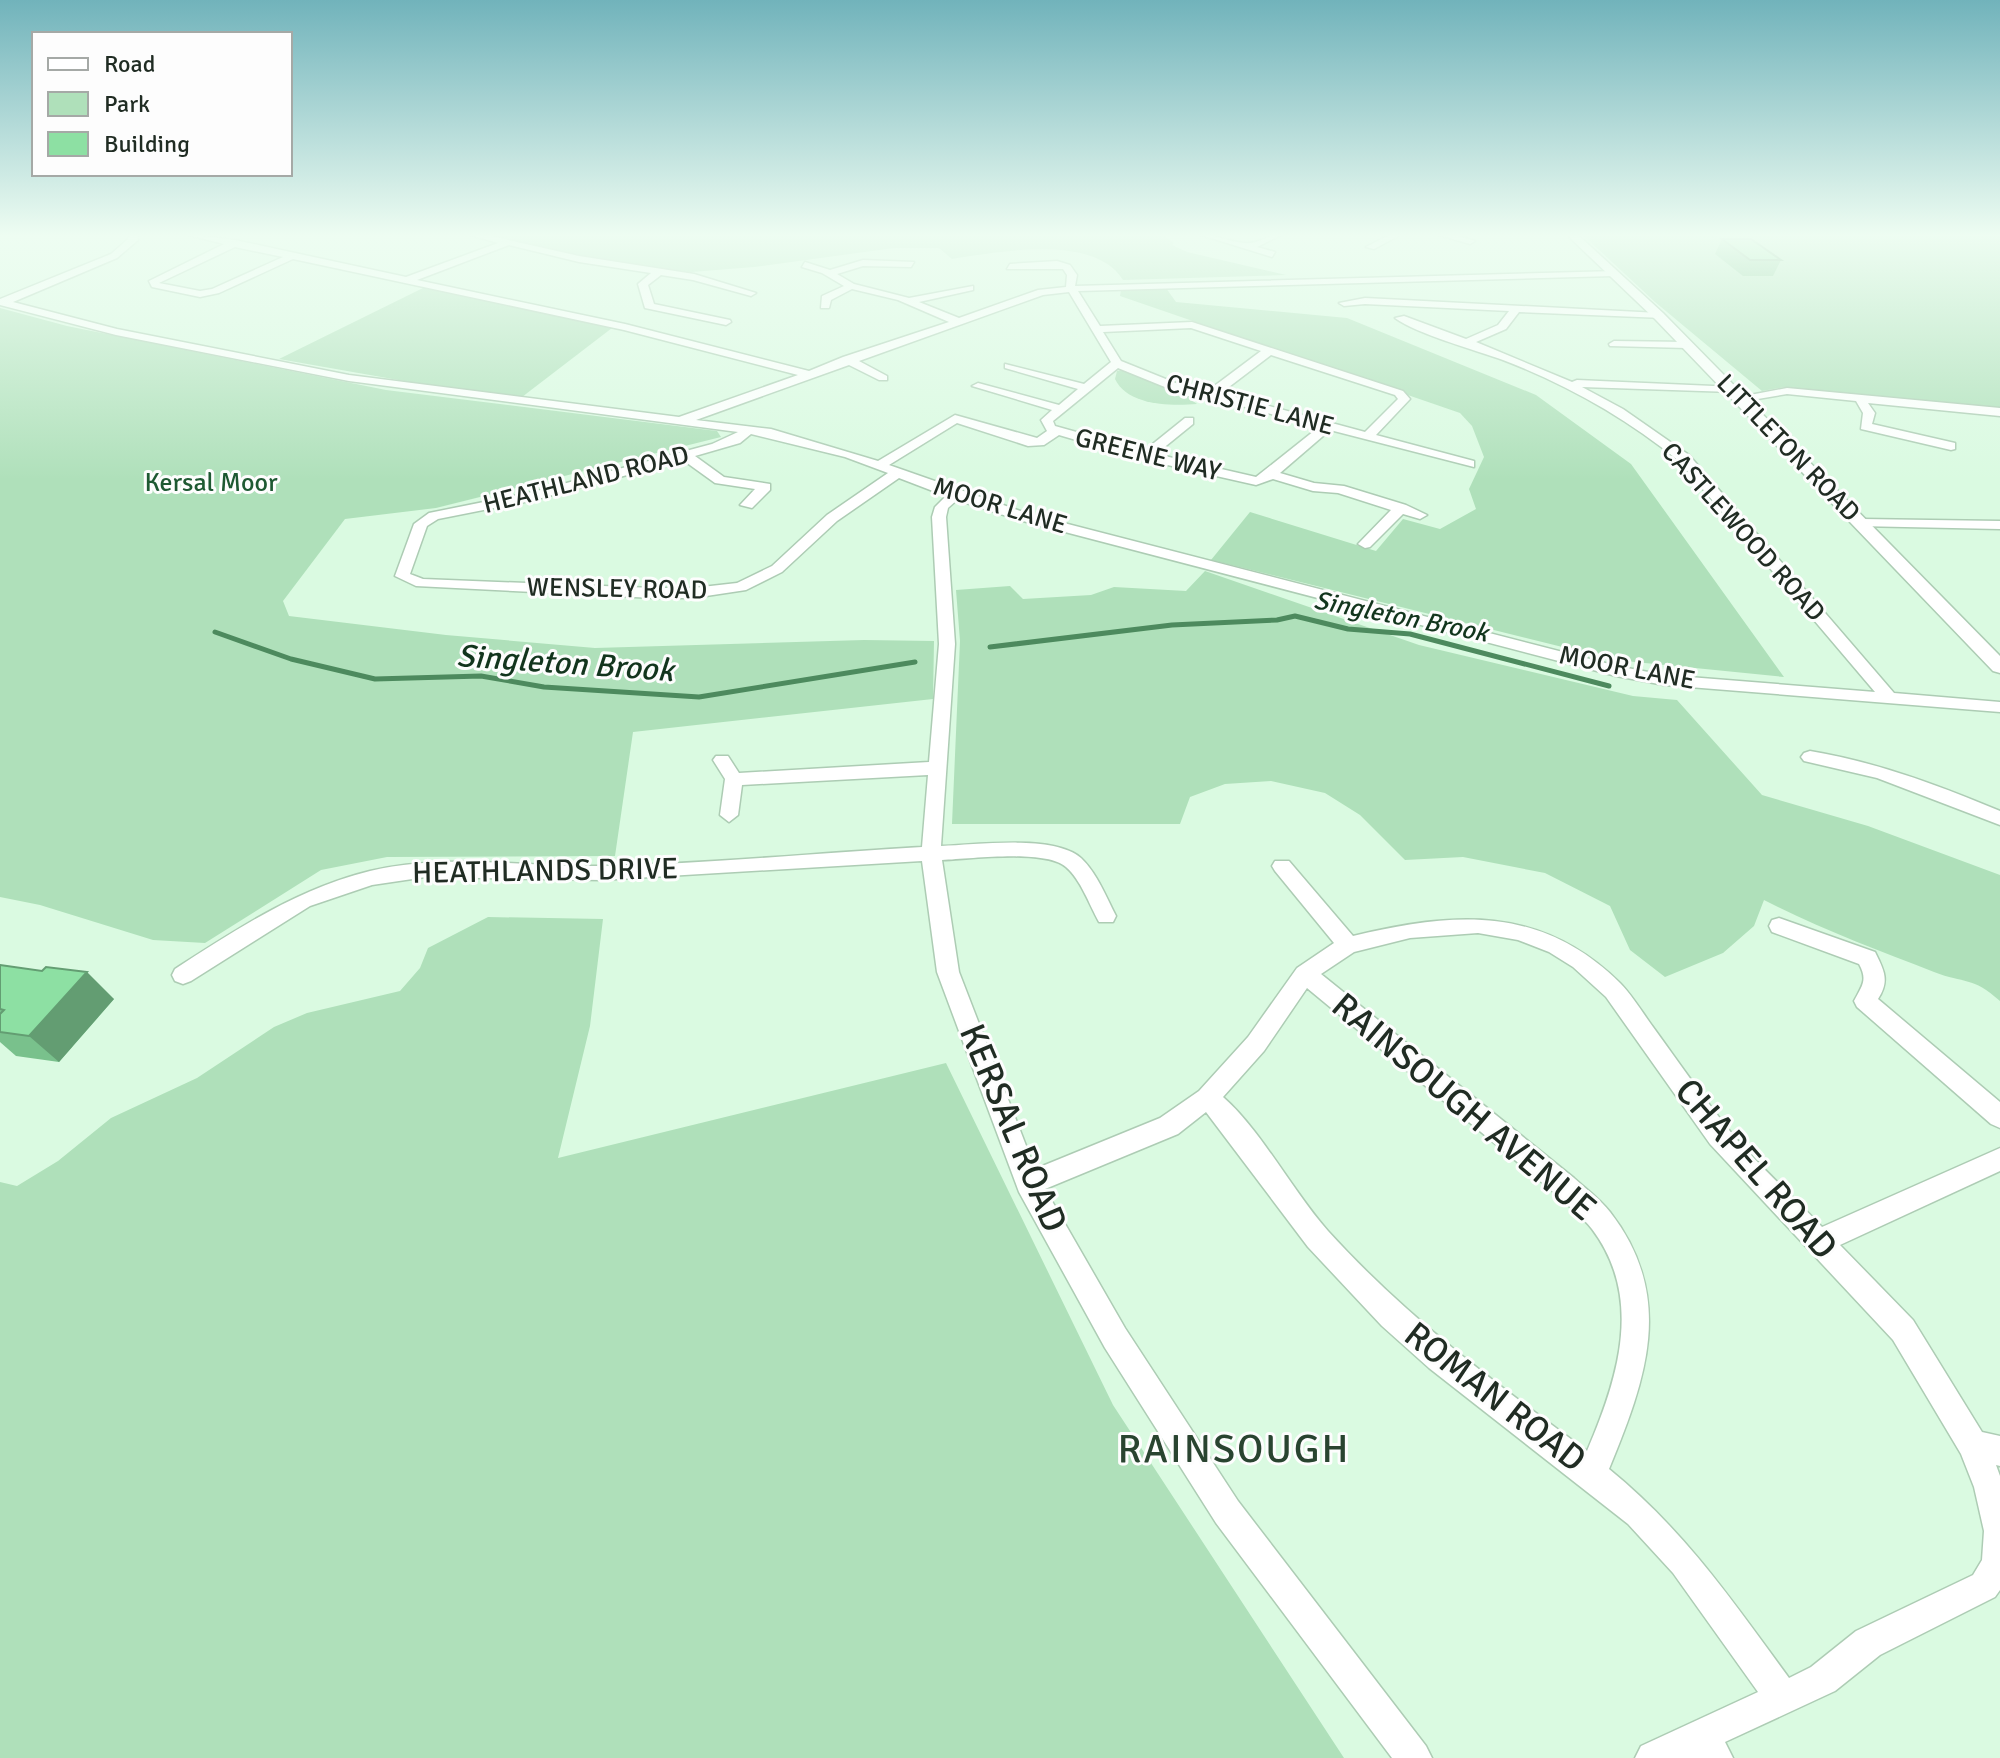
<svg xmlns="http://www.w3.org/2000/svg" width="2000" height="1758" font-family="Signika,sans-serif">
<rect width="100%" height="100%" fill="#dafae1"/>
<g fill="#afe0ba">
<path d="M485,234H1162L1174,243L1172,245L1187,252L1286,275L1123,280C1094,233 997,252 952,259L939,248H894L754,267L679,273L584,257Z"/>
<polygon points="1582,234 2000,234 2000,408 1785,387 1762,391 1655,302"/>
<polygon points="425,287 612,328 522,397 421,384 279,359"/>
<polygon points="1166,288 1176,302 1347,318 1536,395 1631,464 1784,677 1615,660 1211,560 1250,512 1376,551 1403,519 1440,529 1476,509 1469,489 1484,457 1472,426 1460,413 1120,296 1121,290"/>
<polygon points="0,308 67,326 386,390 717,431 721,437 436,508 345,519 283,601 289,616 446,635 595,648 864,640 934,641 933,699 633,732 615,856 387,857 321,870 205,943 153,940 40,905 0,897"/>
<path d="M1121,370L1185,395L1197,404C1171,406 1128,406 1115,379L1117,371Z"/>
<path d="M1205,571L1419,645L1633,696L1677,700L1762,795L1868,826L2000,875V1001C1972,976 1965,984 1934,972C1877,950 1818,928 1764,900L1754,926L1723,953L1665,977L1630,950L1610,906L1545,873L1463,857L1405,860L1360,815L1325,793L1271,781L1225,784L1190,797L1180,824H952L960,641L956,590L1010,586L1023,599L1091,595L1114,587L1186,591Z"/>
<polygon points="488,917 603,919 590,1026 558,1158 946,1063 1113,1405 1344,1758 0,1758 0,1182 17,1186 58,1161 111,1118 197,1078 274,1027 307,1013 400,991 420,968 428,948"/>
</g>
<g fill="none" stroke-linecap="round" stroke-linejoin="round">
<g stroke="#4d8a5e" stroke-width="5">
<polyline points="215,632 291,659 375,679 481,676 544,687 699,697 915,662"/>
<polyline points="990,647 1172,625 1277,620 1295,616 1348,629 1410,634 1609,686"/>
</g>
<g stroke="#adccb4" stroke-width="3">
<g id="minor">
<path d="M129,234H137L138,240L117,258L13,302L117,329L349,375L679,417L798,375L624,330L293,259L219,293L200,297L152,287L149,281L224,244L184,234L235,240L406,277L498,243L467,234H482L579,256L694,274L756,293L751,296L693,280L661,275L648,285L654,304L730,320L731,322L726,325L645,308L638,284L651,273L579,262L509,245L417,280L625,324L809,371L843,357L949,322L898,300L852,289L831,300L829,308H821L822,296L844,286L822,273L802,267L805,262L830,270L863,260L914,262L911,267L863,266L837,274L854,284L909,298L973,286V290L919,302L959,318L1038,290L1066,287L1067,275L1063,269H1007L1010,264L1057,261L1070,265L1077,275L1075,286L1616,271L1613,276L1078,291L1100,326L1192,322L1403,391L1410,399L1376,435L1474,461V467L1330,430L1280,473L1314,483L1344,486L1406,505L1427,515L1420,519L1403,514L1370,547L1365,548L1358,544L1391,510L1338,493L1313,491L1273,479L1256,485L1141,459L1059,435L1044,445L1028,446L957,423L889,465L1029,514L1617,666L1664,675L1875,692L1679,461C1626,418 1568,385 1503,360C1475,350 1417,334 1395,318L1404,316L1466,339L1498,325L1509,311L1365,304L1344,306L1339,303L1365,298L1659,313L1663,314V318L1519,312L1506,329L1476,342L1572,382L1577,380L1736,387L1738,389L1732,392L1582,387L1623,409L1689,455L1894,693L2000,702V712L1664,685L1616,676L1019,520L957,500L948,508L946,517L955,644L941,846C977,845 1054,834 1081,858C1097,873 1106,897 1116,916L1113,922H1099C1089,904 1081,880 1066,867C1045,849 971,859 942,860L959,972L1035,1169L1160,1118L1199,1091L1248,1037L1297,968L1334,943L1275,871L1272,866L1275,861H1289L1353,936C1453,912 1540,904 1620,983C1632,995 1642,1012 1653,1027C1677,1060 1700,1093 1725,1125C1753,1161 1790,1193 1822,1227L2000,1148V1171L1840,1245L1913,1320L1982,1432L2000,1436V1466L1996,1465L2000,1476V1590L1995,1597L1880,1655L1835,1691L1725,1742L1733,1758H1635L1641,1746L1758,1692L1673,1573L1628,1524L1429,1368L1382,1326L1308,1247L1206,1112L1178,1134L1045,1189L1125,1328L1238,1501L1426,1746L1432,1758H1392L1216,1523L1105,1348L1019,1192L937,972L922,861L601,880L426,877L372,885L310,906L191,981L183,984L175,981L172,975L175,969C237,929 297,889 370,871C444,853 524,867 600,866C707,864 815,853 922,847L928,775L742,785L738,815L729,822L720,815L725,779L713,760L716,756H728L739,773L929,762L939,644L932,517L935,507L946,496L899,478L837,521L782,572L746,590L693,598H654L416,586L395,576L414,524L429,513L533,492L712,444L738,432L349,381L116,335L0,305V299L111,254L128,239ZM235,247L283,257L212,289L200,291L159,283ZM1069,292L1111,362L1084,384L1005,364V368L1078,389L1059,405L978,383L972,386L1052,410L1041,420L1047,431L1037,438L955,415L878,461L771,429L696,420L849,365L879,380H887V376L859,361L1043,295ZM1191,328L1261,351L1209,390H1193L1121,361L1103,332ZM1271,355L1395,395L1398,399L1365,432L1221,393ZM1118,368L1187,396L1212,398L1319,427L1256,477L1156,454L1193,424V418H1185L1144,451L1055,426L1053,421ZM751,434L845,457L888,473L827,515L772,566L737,583L693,588H654L423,579L410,574L427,526L438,519L534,500L683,460L715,483L755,489L740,505L752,508L770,490V484L724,477L695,456L740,443ZM1478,933L1518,940L1549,952L1573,967L1606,997L1710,1144L1893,1340L1961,1454L1974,1487L1984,1531L1982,1560L1973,1575L1856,1631L1811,1667L1789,1678C1732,1600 1684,1530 1609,1469C1646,1379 1676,1297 1610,1212C1600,1199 1586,1189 1574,1178L1321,974L1354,952L1410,938ZM1307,988L1556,1194C1568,1206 1582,1216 1592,1229C1644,1298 1618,1379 1587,1451C1495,1383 1405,1316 1328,1231C1293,1192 1261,1130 1223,1097L1264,1051Z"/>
<path d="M1198,234C1215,234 1228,242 1245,243C1257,245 1270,234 1283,234L1257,247L1275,252L1272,257Z"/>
<polygon points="1391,234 1402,234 1374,249 1366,247"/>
<polygon points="1436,234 1451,234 1475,241 1470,244"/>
<polygon points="1614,341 1687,342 1692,345 1687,348 1610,346 1609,344"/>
<polygon points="1787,388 2000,408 2000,416 1868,403 1875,413 1872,424 1955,443 1955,449 1951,450 1861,429 1863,413 1856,401 1787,394 1740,402 1734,398"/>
<polygon points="1862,519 2000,521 2000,529 1857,526 1855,523"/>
<path d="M1810,751C1876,762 1938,785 2000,811V825L1877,778L1804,761L1801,757L1804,753Z"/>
<path d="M1779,918L1875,952C1884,970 1890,981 1878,999L2000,1102V1128L1991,1124L1857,1007L1854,1001C1862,986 1868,980 1859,964L1772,932L1769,926L1772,920Z"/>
</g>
</g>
<g stroke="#adccb4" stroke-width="3">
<polygon id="tertiary" points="1566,234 1577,234 1663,313 2000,656 2000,673 1993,671 1655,319"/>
</g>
<use href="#minor" fill="#fff" fill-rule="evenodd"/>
<use href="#tertiary" fill="#fff" fill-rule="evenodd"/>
</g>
<g fill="#79c18c">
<polygon points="1722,239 1781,260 1773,276 1743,276 1715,254"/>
<polygon points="0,965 114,999 59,1062 16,1056 0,1042"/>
</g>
<polygon fill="#639d72" points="87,972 114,999 59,1062 29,1036"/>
<g fill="#8de0a3" stroke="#639d72" stroke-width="2">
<polygon points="1722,239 1751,239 1781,260 1750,260"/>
<polygon points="0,965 42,971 46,967 87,972 29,1036 0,1032 0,1014 4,1010 0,1009"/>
</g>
<linearGradient id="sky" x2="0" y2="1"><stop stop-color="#71b3bb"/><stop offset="0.49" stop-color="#eefdf2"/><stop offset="1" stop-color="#eefdf2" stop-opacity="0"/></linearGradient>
<rect width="2000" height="480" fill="url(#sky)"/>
<g text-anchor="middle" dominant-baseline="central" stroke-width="6" stroke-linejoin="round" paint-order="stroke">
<g font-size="26" fill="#202c23" stroke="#fdfdfd">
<text transform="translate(1250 405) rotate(15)">CHRISTIE LANE</text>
<text transform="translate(1788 448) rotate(46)">LITTLETON ROAD</text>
<text transform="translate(1148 455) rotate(14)">GREENE WAY</text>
<text transform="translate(586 480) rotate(-14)">HEATHLAND ROAD</text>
<text transform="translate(1000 506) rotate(17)">MOOR LANE</text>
<text transform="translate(1743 532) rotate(48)">CASTLEWOOD ROAD</text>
<text transform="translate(617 589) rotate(1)">WENSLEY ROAD</text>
<text transform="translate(1627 668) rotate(11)">MOOR LANE</text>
</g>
<g font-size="26" fill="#1e5932" stroke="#fdfdfd">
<text x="211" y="483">Kersal Moor</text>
</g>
<g font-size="26" font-style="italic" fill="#12351d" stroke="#fdfdfd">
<text transform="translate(1401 617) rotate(11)">Singleton Brook</text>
</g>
<g font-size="30" fill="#202c23" stroke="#fdfdfd">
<text transform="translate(545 871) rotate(-1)">HEATHLANDS DRIVE</text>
</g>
<g font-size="32" font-style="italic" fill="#12351d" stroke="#fdfdfd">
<text transform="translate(565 663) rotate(4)">Singleton Brook</text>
</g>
<g font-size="36" fill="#202c23" stroke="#fdfdfd">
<text transform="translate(1464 1107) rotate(40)">RAINSOUGH AVENUE</text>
<text transform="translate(1013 1128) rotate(67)">KERSAL ROAD</text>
<text transform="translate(1756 1169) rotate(49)">CHAPEL ROAD</text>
<text transform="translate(1495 1397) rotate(38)">ROMAN ROAD</text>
</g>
<g font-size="40" letter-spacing="2" fill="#294430" stroke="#fdfdfd">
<text x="1234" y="1449">RAINSOUGH</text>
</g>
</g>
<rect x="32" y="32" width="260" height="144" fill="#fdfdfd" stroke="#a5a9a6" stroke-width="2"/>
<rect x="48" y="58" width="40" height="12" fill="#ffffff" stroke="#a5a9a6" stroke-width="2"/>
<text x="104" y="72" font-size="24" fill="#202c23">Road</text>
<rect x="48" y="92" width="40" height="24" fill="#afe0ba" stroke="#a5a9a6" stroke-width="2"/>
<text x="104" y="112" font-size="24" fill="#202c23">Park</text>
<rect x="48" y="132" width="40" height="24" fill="#8de0a3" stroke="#a5a9a6" stroke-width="2"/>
<text x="104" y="152" font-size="24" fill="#202c23">Building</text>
</svg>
